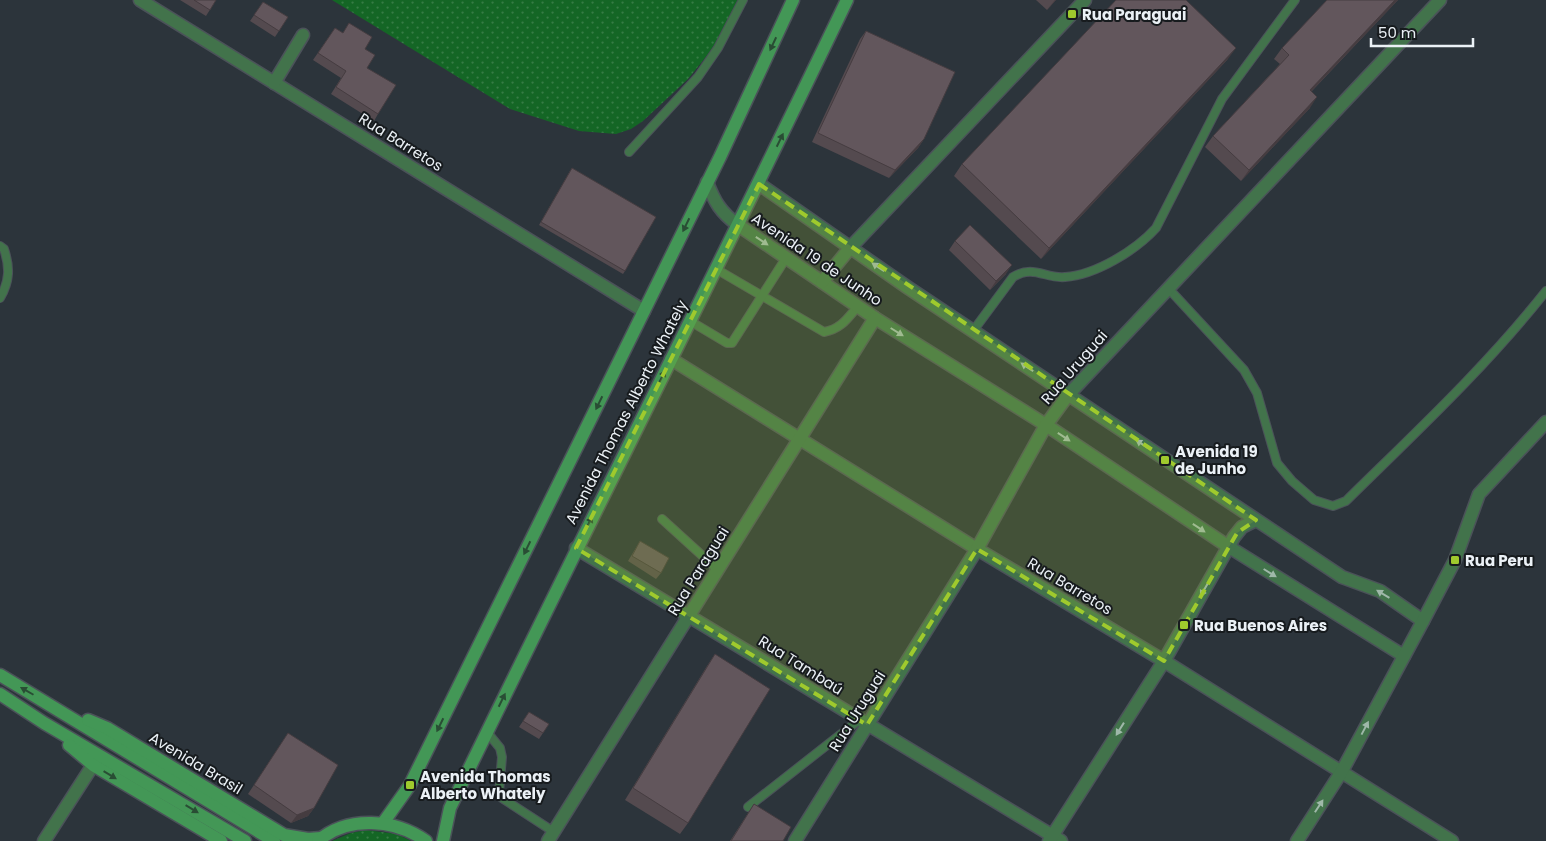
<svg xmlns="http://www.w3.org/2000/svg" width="1546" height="841" font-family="Poppins,sans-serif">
<defs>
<pattern id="grass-dots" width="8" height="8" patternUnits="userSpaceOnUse" patternTransform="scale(1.25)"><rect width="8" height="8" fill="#146625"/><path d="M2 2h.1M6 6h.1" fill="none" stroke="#367c45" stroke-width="1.8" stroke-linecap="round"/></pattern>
</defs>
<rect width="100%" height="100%" fill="#2c343b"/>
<g fill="url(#grass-dots)">
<polygon points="332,0 738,0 714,47 688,79 643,121 631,129 616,134 579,131 510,109"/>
<polygon points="366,830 397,834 411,841 332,841 351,833"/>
</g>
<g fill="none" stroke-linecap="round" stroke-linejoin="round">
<g stroke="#4b5259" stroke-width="10">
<g id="service">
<polyline points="629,152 698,77 718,48 743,0"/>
<path d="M0,246L4,249C10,267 10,281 0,298"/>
<path d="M716,269L824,332C841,329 847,319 858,306"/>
<path d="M1168,288L1244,370L1257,393L1277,463L1292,481L1314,500L1333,506L1346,501C1415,433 1486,367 1546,291"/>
<polyline points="690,321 727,343 732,343 786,258"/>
<path d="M973,331L1013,277C1034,264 1045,279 1065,277C1096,275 1136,250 1156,228L1222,99L1295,0"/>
<polyline points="662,519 718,570"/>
<polyline points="487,732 500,748 502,757 499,793 502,798 554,832"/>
<polyline points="748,807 859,720"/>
</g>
</g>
<g stroke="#4b5259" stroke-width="15">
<g id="minor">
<polyline points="140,0 644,311"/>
<polyline points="274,83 303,35"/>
<path d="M707,182C714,201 721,213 738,225L875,318L1046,425L1229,547L1404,656"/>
<polyline points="759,184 907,287 1342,577 1380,591 1423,621"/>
<polyline points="822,282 850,248 1085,0"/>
<polyline points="671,359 977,549 1164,661 1452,841"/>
<polyline points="576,548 1061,841"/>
<polyline points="44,841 93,765"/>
<polyline points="548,841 875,318"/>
<polyline points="795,841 977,549 1046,425 1068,395 1440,0"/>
<polyline points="1049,841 1164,661 1234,537 1242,527 1256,520"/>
<polyline points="1297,841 1342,771 1423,621 1455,560 1479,494 1546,422"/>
</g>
</g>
<g stroke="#4b5259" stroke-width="15">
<g id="secondary">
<polyline points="0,675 274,841"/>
<polyline points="0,694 44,723 245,841"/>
<polyline points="88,720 107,728 284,835 308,839 321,838"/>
<polyline points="69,745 93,765 221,841"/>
<polyline points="383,823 410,785 720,157 793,0"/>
<path d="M318,841C348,815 395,819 426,841"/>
<path d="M443,841L450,808C581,538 717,271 847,0"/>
</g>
</g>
<use href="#service" stroke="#42734b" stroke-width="8"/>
<use href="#minor" stroke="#42734b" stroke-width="12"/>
<use href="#secondary" stroke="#439756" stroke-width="12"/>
</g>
<g fill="#544a4f">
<polygon points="180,0 216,0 206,16"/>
<polygon points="1036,0 1056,0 1047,10"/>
<polygon points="1327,0 1398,0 1312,91 1310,108 1241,181 1205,147 1213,136 1280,64 1274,59 1282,48"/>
<polygon points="263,2 288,17 275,37 250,21"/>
<polygon points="349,23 365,49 367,68 378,114 374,121 331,94 341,78 313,60 335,28 343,33"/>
<polygon points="866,31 924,139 918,148 889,178 812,142 860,39"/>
<polygon points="1228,59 1041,259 954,176 962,164"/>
<polygon points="570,171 625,271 623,274 539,225"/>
<polygon points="955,241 1006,274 990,290 949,250"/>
<polygon points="640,541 661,573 656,579 628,561"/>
<polygon points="715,654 688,823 680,834 625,800 707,666"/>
<polygon points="529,712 543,733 539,739 519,727"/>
<polygon points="288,733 314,808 308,816 291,823 248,794"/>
<polygon points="754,804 783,841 730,841"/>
</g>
<g fill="#453c40">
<polygon points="1055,0 1056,0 1047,10"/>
<polygon points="1395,0 1398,0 1302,101 1310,90"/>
<polygon points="1236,48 1228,59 1041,259 1049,248"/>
<polygon points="1317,97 1310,108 1241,181 1249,170"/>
<polygon points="924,139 918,148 889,178 895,170"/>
<polygon points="1012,265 1006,274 990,290 996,281"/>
<polygon points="314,808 308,816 291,823 297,815"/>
</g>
<g fill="#62565c" stroke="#453c40">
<polygon points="194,0 216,0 210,10"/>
<polygon points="1116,0 1186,0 1236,48 1049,248 962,164"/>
<polygon points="1327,0 1395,0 1310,90 1317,97 1249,170 1213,136 1289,55 1282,48"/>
<polygon points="263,2 288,17 279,31 254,15"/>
<polygon points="349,23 372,37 365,49 375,55 367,68 396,85 378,114 336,87 346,71 318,53 335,28 343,33"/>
<polygon points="866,31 955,72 924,139 895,170 818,133"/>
<polygon points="572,168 656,217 625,271 541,222"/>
<polygon points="970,225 1012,265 996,281 955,241"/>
<polygon points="640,541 669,558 661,573 632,556"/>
<polygon points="715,654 770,689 688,823 633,788"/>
<polygon points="529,712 549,724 543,733 523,721"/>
<polygon points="288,733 338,765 314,808 297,815 254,785"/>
<polygon points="754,804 791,827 783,841 731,841"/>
</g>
<defs><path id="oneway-solid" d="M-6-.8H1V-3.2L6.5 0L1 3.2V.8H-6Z" transform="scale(1.25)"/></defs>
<g fill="#294d34">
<use href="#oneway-solid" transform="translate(773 44) rotate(115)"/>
<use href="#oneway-solid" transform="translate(780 140) rotate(-64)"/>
<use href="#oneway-solid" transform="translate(686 225) rotate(116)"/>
<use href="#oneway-solid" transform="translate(662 377) rotate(-63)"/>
<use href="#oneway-solid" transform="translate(599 403) rotate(116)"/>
<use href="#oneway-solid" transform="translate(589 523) rotate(-63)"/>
<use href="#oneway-solid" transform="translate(527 548) rotate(116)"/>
<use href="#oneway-solid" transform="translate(27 691) rotate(-150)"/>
<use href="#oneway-solid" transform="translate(502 700) rotate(-64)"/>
<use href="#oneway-solid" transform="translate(440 725) rotate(116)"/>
<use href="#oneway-solid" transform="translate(110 775) rotate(31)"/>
<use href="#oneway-solid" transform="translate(192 809) rotate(31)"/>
</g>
<g fill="#9fb8a9">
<use href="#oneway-solid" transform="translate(762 241) rotate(34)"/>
<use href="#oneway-solid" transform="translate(878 267) rotate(-146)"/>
<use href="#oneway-solid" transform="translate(897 332) rotate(32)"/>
<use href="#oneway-solid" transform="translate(1027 367) rotate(-146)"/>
<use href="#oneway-solid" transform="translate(1064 437) rotate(34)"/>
<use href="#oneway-solid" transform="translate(1142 444) rotate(-146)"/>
<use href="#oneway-solid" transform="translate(1199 528) rotate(34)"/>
<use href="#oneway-solid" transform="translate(1270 573) rotate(32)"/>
<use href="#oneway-solid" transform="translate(1204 590) rotate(120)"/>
<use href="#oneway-solid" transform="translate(1383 594) rotate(-149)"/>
<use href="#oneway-solid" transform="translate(1365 728) rotate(-62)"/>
<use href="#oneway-solid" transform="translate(1120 729) rotate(122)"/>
<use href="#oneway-solid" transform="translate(1319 806) rotate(-57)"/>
</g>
<path fill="#9fca2d" fill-opacity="0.2" stroke="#9fca2d" stroke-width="4" stroke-dasharray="10 6" stroke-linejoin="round" d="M759,184L1256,520L1237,533L1164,661L977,549L867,725L576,548Z"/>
<g fill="#9fca2d" stroke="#171b1e" stroke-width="2">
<rect x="1067" y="9" width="10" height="10" rx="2.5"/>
<rect x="1160" y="455" width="10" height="10" rx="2.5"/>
<rect x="1450" y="555" width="10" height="10" rx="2.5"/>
<rect x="1179" y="620" width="10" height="10" rx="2.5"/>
<rect x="405" y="780" width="10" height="10" rx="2.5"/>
</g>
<g text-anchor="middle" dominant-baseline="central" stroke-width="4" stroke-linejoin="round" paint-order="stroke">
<g font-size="15" font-weight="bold" fill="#ebf1f6" stroke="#171b1e" text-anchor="start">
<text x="1082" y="14">Rua Paraguai</text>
<text x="1175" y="451">Avenida 19<tspan x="1175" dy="17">de Junho</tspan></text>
<text x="1465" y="560">Rua Peru</text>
<text x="1194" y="625">Rua Buenos Aires</text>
<text x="420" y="776">Avenida Thomas<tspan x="420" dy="17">Alberto Whately</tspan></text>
</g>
<g font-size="15" fill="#ebf1f6" stroke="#171b1e">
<text transform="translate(401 142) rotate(32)">Rua Barretos</text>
<text transform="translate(817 259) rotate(34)">Avenida 19 de Junho</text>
<text transform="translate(1074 367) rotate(-49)">Rua Uruguai</text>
<text transform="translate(626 412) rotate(-63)">Avenida Thomas Alberto Whately</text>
<text transform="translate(698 571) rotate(-58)">Rua Paraguai</text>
<text transform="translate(1070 586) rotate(31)">Rua Barretos</text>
<text transform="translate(801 665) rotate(32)">Rua Tambaú</text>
<text transform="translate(857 711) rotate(-58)">Rua Uruguai</text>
<text transform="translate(196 763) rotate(31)">Avenida Brasil</text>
</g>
</g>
<path d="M1371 38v8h102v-8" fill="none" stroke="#ebf1f6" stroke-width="2.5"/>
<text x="1378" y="38" font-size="15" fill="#ebf1f6" stroke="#171b1e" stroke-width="4" paint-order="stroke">50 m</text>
</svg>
